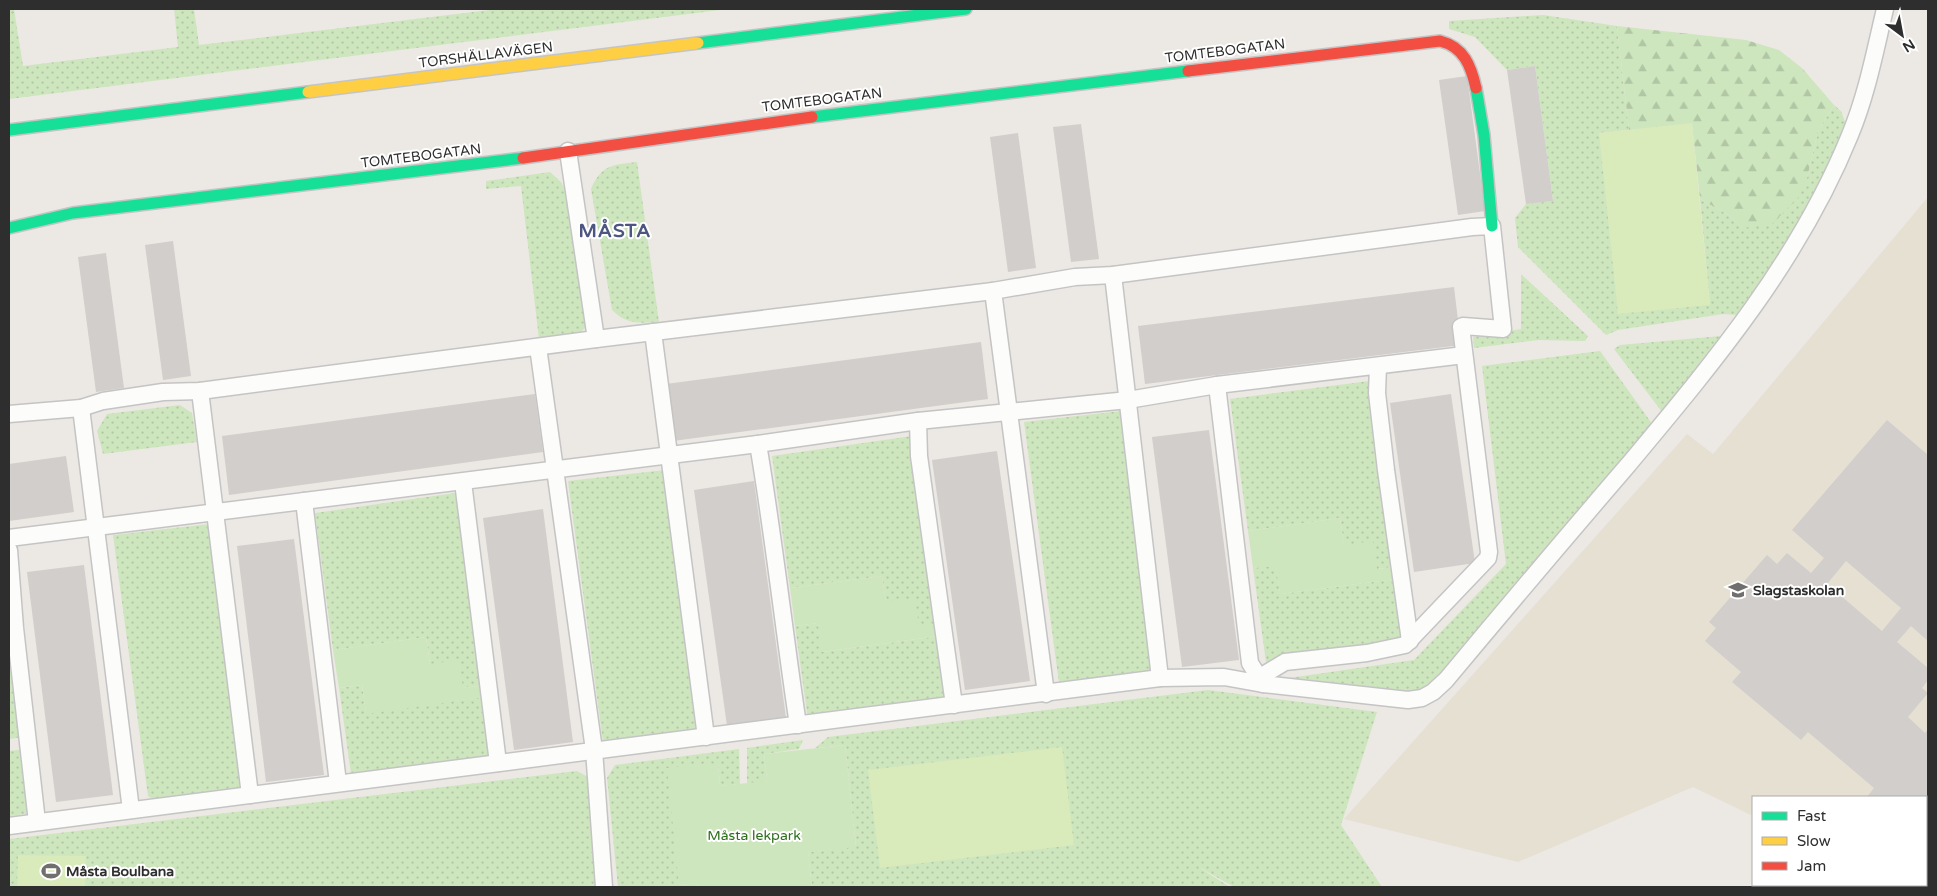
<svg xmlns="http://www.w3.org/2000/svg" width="1937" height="896" font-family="'Varela Round',sans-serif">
<defs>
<pattern id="grass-dots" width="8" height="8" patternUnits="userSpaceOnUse" patternTransform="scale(1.25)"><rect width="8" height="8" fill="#cee6be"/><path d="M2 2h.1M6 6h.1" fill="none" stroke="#b1c6a4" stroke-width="1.8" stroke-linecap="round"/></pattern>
<pattern id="forest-firs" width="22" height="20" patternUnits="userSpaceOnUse" patternTransform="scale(1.25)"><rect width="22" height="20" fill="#cee6be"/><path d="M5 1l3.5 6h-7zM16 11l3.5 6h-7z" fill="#b1c6a4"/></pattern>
</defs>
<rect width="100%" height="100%" fill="#ece8e4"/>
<polygon fill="#e6e0d3" points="1928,197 1928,887 1898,887 1893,885 1926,885 1926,797 1753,797 1753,816 1693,787 1518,862 1344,819 1687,434 1713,454"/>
<g fill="url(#grass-dots)">
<polygon points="9,9 14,9 23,66 178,47 174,9 194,9 199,45 498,9 728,9 9,99"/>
<path d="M1543,15L1617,26L1629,130L1599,133L1710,305L1700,199L1729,215L1742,228L1807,178L1818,131L1834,105L1841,111L1847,127C1818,190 1787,266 1737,315L1723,314L1618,330L1606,335L1518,247L1515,218L1526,204L1553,201L1535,66L1507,70L1475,37L1449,29V21Z"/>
<path d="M637,162L659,322C640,323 627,325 612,310L591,189C602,164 613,165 637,162Z"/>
<polygon points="550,172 561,182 568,195 587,326 579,334 539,339 521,186 486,189 486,181"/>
<polygon points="1521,274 1588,336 1585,341 1539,340 1474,348 1473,337 1521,329"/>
<polygon points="1721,336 1727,342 1669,421 1614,349 1620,345"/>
<polygon points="1600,351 1658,432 1454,674 1411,696 1275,680 1414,660 1506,564 1482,366"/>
<polygon points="1377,380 1402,566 1377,569 1344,545 1340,518 1248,531 1230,399"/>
<polygon points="180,405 192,413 197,442 103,454 97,431 107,414"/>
<polygon points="1121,411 1156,667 1147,681 1059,683 1024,422"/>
<polygon points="919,435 944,623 919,627 886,602 882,576 790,588 772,456"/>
<polygon points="665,470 701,726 692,739 603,742 568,481"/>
<polygon points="462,492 488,685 462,688 430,664 426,637 333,650 315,513"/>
<polygon points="210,524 245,780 236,794 161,805 148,796 113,535"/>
<polygon points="1276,565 1280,594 1404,578 1413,642 1266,662 1253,568"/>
<polygon points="9,571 31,736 9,739"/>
<polygon points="818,623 823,652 946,635 955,699 808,720 795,626"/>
<polygon points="362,685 366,713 489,696 498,761 352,781 339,688"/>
<polygon points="1208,690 1377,712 1341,825 1382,887 1234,887 1197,866 1230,887 812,887 808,852 856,846 845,745 815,748 828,737"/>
<polygon points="803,740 799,749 764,754 767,781 747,784 747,748"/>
<polygon points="33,748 41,812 9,816 9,751"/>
<polygon points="739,749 740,784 720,786 718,763 679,885 697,883 698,887 618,887 607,778 615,765"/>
<polygon points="577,771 588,777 601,887 9,887 9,839"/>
</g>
<polygon fill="url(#forest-firs)" points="1617,26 1746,40 1779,50 1802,68 1834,105 1818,131 1807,178 1798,198 1772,224 1742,228 1729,215 1700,199 1692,124 1629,130"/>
<g fill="#cee6be">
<polygon points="1340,518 1344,545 1373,541 1377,569 1402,566 1404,578 1280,594 1276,566 1253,568 1248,531"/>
<polygon points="882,576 886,602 915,599 919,626 944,623 946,635 822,652 818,623 795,626 790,588"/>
<polygon points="426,637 430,664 459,660 463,688 488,685 489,696 366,714 362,685 339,688 333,650"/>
<polygon points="845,745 856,847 808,852 812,887 698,887 697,883 679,885 667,768 718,763 720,786 767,781 764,754"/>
</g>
<g fill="#d9eabb">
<polygon points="1692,123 1710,305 1618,314 1599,133"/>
<polygon points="1062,747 1074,845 880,868 868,770"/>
<polygon points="18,855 86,856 85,887 17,887"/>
</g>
<g fill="#d1cecb" fill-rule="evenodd">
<polygon points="1535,66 1553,201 1526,204 1507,70"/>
<polygon points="1467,76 1485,211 1458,215 1439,80"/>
<polygon points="1081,124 1099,259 1071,262 1053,127"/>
<polygon points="1018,133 1036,268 1008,272 990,137"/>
<polygon points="173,241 191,376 163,380 145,245"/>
<polygon points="106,253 124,388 96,392 78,257"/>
<polygon points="1454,287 1461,345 1145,384 1138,326"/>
<polygon points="981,342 988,399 673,441 666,384"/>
<polygon points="535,394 543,452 229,495 222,436"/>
<polygon points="1451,394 1475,563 1414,572 1390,403"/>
<path d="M1887,420L1928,455V641L1911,626L1897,642L1928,668V680L1922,688L1928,693L1908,717L1925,733L1928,729V854L1926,852V797H1867L1874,788L1808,732L1801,740L1732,682L1741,672L1705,641L1716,628L1709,622L1767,555L1777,564L1787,553L1811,573L1824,558L1792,530ZM1846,561L1901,608L1882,631L1827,584Z"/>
<polygon points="1209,430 1239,660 1182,667 1152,437"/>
<polygon points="997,451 1030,681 965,690 932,460"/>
<polygon points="66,456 74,512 9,521 9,464"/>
<polygon points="754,481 786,718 727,726 694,490"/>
<polygon points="543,509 573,742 514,750 483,518"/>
<polygon points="294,539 324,775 266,782 237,546"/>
<polygon points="84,565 113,795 56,802 27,572"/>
</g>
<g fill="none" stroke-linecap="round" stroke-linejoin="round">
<g stroke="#c5c4c5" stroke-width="19">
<g id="lane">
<polyline points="568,151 596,339"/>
<polyline points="1113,275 1160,678"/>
<polyline points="993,291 1046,694"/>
<polyline points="653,332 706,737"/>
<polyline points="538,347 594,750 604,887"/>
<polyline points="1378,366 1377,393 1386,470 1410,641"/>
<path d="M1217,385L1250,663L1263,684L1408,700L1422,698L1433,692L1446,680C1506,608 1567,536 1628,465C1714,362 1799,261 1850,135C1867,94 1875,51 1885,9"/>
<polyline points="200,391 250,795"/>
<polyline points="81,408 131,810"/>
<polyline points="9,414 81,408 103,401 163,392 200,391 596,339 993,291 1075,277 1113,275 1472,227 1492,226 1503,329 1463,326 1461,327 1489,552 1488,558 1405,645 1367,653 1285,662 1265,674 1263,684 1224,677 1160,678 9,826"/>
<polyline points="918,421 919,456 954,705"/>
<path d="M758,444C774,538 784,632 798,725"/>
<polyline points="463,482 498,763"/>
<polyline points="304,501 338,783"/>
<polyline points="9,538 758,444 918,421 1128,400 1217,385 1464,355"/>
<polyline points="9,550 15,628 37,822"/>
</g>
</g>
<g stroke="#c5c4c5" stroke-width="14">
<g id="fast">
<polyline points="698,43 966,9"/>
<polyline points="1476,88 1484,135 1492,226"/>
<polyline points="812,117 1188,71"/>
<polyline points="9,130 308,92"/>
<polyline points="9,228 73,213 523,158"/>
</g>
</g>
<g stroke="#c5c4c5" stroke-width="14">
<polyline id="slow" points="308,92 698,43"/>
</g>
<g stroke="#c5c4c5" stroke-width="14">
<g id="jam">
<path d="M1188,71L1440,41C1464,47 1471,66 1476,88"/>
<polyline points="523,158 812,117"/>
</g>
</g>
<use href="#lane" stroke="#fcfcfb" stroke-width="16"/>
<use href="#fast" stroke="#16e098" stroke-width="11"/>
<use href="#slow" stroke="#ffcf43" stroke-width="11"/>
<use href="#jam" stroke="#f24e42" stroke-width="11"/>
</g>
<defs>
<g id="school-bare" transform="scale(1.5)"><path d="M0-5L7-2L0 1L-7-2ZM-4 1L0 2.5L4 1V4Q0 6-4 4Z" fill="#706f6e" stroke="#fff" stroke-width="2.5" paint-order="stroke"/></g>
<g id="stadium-bare" transform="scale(1.5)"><path d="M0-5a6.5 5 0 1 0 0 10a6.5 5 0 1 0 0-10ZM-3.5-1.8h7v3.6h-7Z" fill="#706f6e" stroke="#fff" stroke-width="2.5" paint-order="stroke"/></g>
</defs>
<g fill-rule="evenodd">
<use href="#school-bare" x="1738" y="590"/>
<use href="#stadium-bare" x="51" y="871"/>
</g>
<g text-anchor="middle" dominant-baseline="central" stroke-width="4" stroke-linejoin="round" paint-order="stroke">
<g font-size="14" fill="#2e2e2e" stroke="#fff">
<text transform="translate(1225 51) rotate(-7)">TOMTEBOGATAN</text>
<text transform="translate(486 55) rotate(-7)">TORSHÄLLAVÄGEN</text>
<text transform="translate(822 100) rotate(-7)">TOMTEBOGATAN</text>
<text transform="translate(421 156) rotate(-7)">TOMTEBOGATAN</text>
</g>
<g font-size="14" font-weight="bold" fill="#2e2e2e" stroke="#fff" text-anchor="start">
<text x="1753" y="590">Slagstaskolan</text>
<text x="66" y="871">Måsta Boulbana</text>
</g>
<g font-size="14" fill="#2c6e1b" stroke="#fff">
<text x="754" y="835">Måsta lekpark</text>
</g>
<g font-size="19" font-weight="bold" letter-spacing="1" fill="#4d5680" stroke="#fff">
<text x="615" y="231">MÅSTA</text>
</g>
</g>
<rect width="1937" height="896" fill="none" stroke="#2e2e2e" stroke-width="20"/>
<rect x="1752" y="796" width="175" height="90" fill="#ffffff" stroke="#ababab"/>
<rect x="1762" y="812" width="25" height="8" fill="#16e098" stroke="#ababab"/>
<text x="1797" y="821" font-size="15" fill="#2e2e2e">Fast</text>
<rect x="1762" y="837" width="25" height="8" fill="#ffcf43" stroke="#ababab"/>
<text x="1797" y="846" font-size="15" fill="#2e2e2e">Slow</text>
<rect x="1762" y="862" width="25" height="8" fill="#f24e42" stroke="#ababab"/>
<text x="1797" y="871" font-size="15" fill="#2e2e2e">Jam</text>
<g transform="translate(1902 35) rotate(148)" stroke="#ffffff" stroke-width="4" paint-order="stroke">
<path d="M0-4L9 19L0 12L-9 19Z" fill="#2e2e2e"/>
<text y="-8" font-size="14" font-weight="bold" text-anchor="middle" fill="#2e2e2e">N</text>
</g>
</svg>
